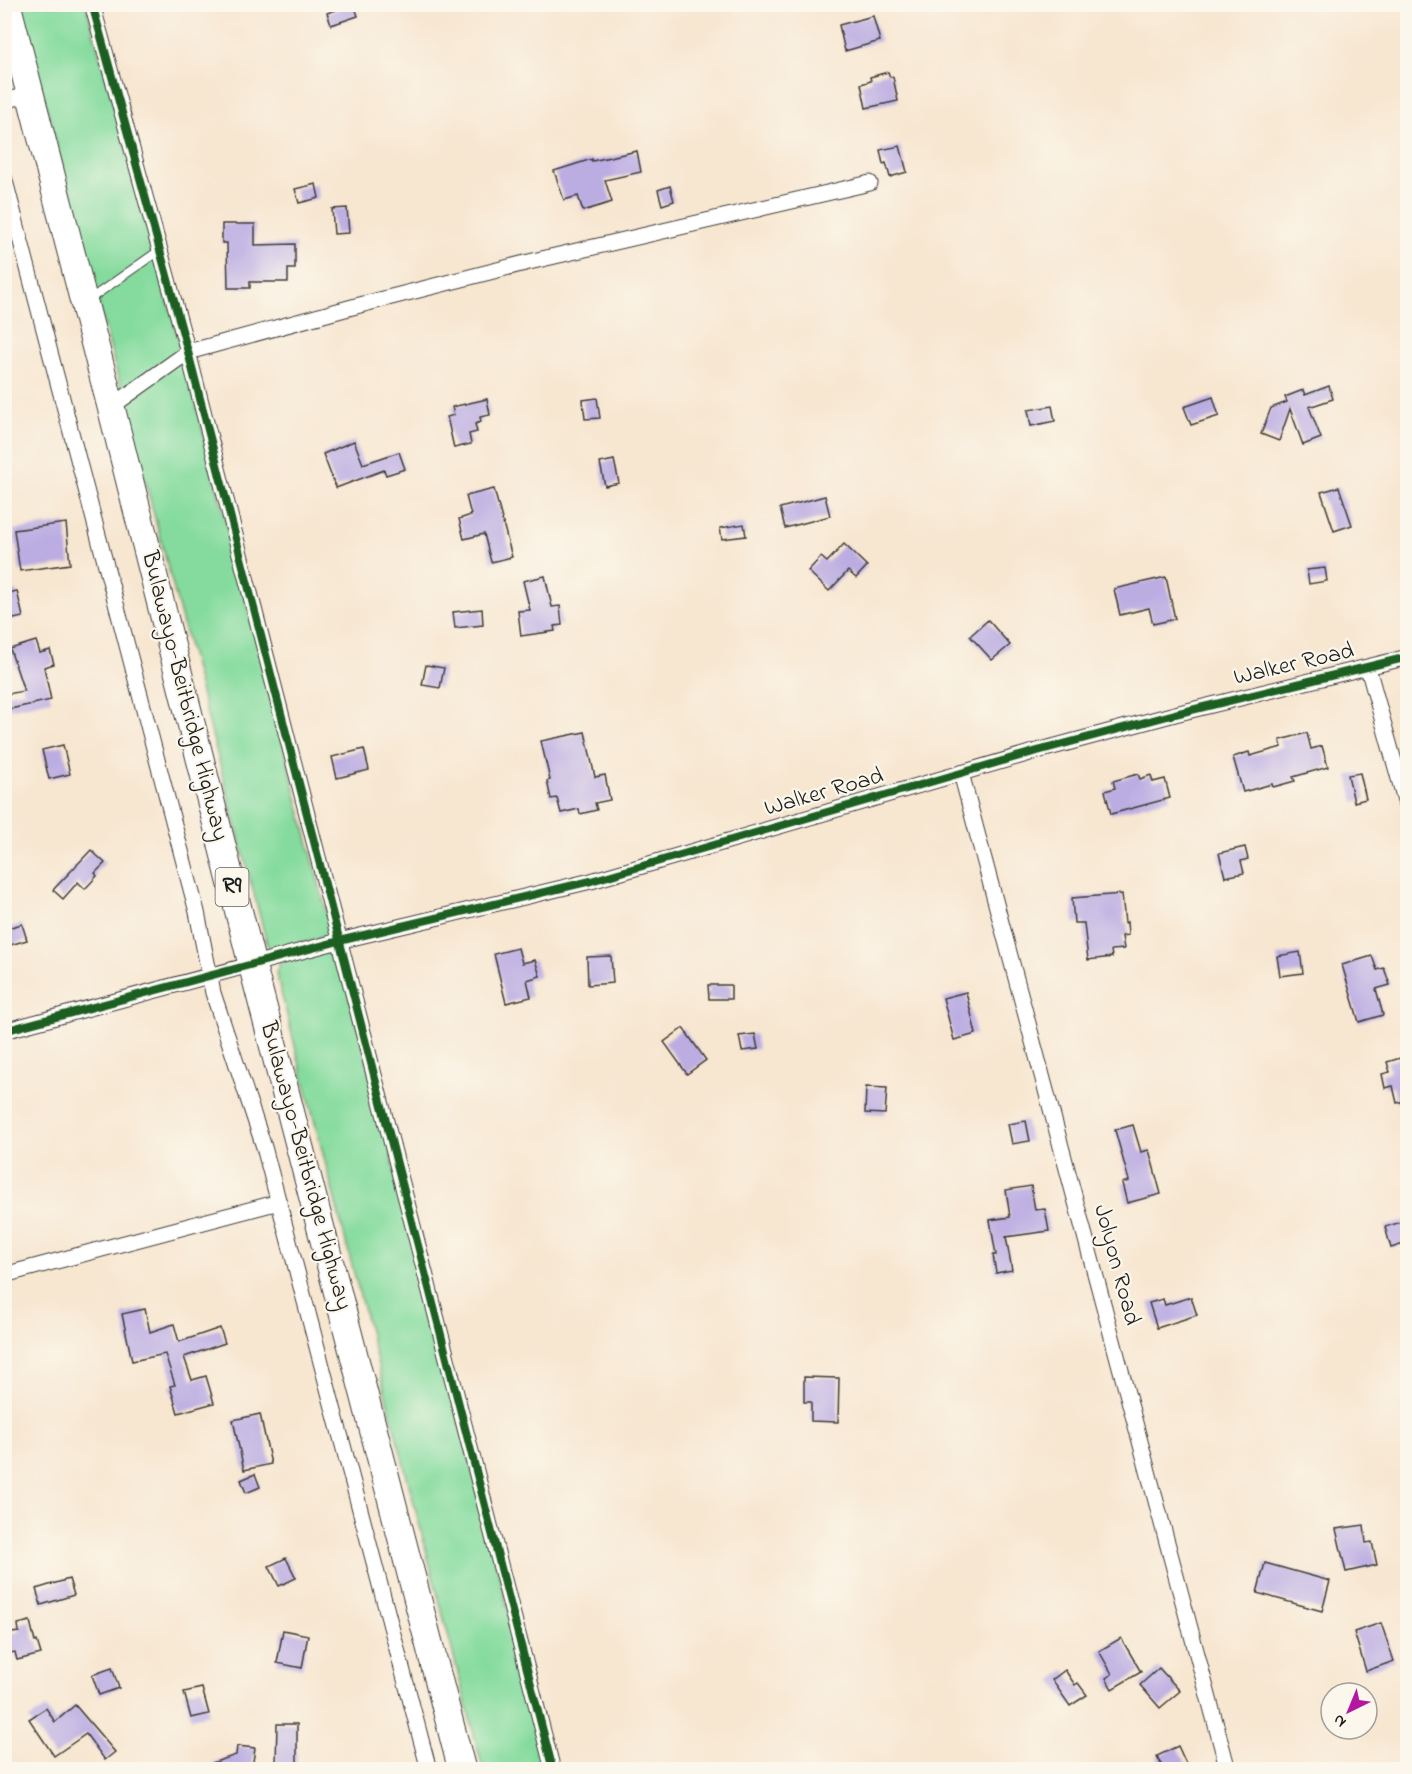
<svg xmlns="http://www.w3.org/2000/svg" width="1412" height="1774" font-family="'Indie Flower',sans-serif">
<rect width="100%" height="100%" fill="#fbf7ec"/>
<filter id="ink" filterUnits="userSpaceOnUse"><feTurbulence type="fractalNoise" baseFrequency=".0167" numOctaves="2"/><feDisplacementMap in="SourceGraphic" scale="12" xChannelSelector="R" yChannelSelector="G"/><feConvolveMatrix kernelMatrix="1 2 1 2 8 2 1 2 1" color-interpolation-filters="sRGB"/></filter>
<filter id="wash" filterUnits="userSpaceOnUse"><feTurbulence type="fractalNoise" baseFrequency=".008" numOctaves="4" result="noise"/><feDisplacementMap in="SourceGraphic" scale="24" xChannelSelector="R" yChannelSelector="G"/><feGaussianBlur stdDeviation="1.35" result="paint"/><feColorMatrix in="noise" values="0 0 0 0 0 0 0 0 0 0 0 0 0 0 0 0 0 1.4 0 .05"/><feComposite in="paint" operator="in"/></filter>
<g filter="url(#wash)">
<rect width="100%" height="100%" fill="#f7e6d0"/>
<g fill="#85db9e" stroke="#507c5d" stroke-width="1.5">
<polygon points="20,5 86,5 185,362 331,930 326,937 269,951"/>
<polygon points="337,946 549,1769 483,1769 276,973 281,961"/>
</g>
<g id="blocks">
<g fill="#bbade2">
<polygon points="354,4 358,16 331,25 327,13"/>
<polygon points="873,16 880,41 845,51 839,25"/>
<polygon points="888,72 890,77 893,77 898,101 866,108 861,84 871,81 870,77"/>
<polygon points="900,146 907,172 890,177 886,163 883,164 880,150"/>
<polygon points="637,151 641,172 605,180 612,202 583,211 578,196 564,200 554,171 592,159 592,161"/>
<polygon points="316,184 319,198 299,203 295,189"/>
<polygon points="670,186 674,201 662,205 658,190"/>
<polygon points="347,208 349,233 334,234 332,209"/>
<polygon points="222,224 255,224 255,245 295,244 295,269 288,269 288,282 250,282 250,288 228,288 227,243 222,243"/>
<polygon points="1329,386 1333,399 1309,407 1321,438 1303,445 1290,409 1279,441 1261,434 1271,408 1287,402 1285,397 1303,390 1305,395"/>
<polygon points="1213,397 1219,416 1191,425 1184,407"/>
<polygon points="597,398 600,418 585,419 583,400"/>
<polygon points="487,399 490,415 480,417 481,422 475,424 477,432 469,434 471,444 454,448 447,417 454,415 452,407"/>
<polygon points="1052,406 1055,421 1031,426 1028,410"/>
<polygon points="354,441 363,464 399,452 405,469 386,475 384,470 336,488 323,454"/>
<polygon points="614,460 619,483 605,486 600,463"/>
<polygon points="1339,487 1352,525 1334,531 1321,492"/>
<polygon points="494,489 512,557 491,562 484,534 464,539 459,519 471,515 466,496"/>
<polygon points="825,496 830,516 785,528 780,508"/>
<polygon points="66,523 70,564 20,571 14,530"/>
<polygon points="744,524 746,536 722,539 720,528"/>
<polygon points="844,544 867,566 856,578 848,571 829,591 808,571 821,557 827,562"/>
<polygon points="1325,568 1327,581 1309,584 1307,570"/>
<polygon points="545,576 552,607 560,606 562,625 554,626 555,631 521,636 518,611 530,610 523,581"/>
<polygon points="1166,577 1175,619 1153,624 1149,608 1120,615 1114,589"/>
<polygon points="17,591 23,617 4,621 4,594"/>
<polygon points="482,609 483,625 455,628 453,612"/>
<polygon points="988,620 1010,645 992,660 970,636"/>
<polygon points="36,641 40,653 50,650 54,664 44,667 51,700 10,709 7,694 24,691 10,649"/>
<polygon points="426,665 444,668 440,688 422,685"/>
<polygon points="585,732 595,777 605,775 610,800 595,803 597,810 580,814 579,809 561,813 557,798 551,799 547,781 550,780 541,741"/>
<polygon points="1307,733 1311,749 1322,746 1328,767 1293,777 1295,781 1273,787 1272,784 1243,792 1233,757 1249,752 1250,756 1282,747 1280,740"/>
<polygon points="63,745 70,774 49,779 42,750"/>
<polygon points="364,749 369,770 337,778 332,757"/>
<polygon points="1360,773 1366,799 1354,802 1348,775"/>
<polygon points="1138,774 1140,779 1151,775 1153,782 1165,779 1170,798 1111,814 1105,791 1115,788 1113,781"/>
<polygon points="1245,847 1248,859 1241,861 1244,873 1225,877 1219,853"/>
<polygon points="91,850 105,863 95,873 97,876 85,889 78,882 63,899 53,890"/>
<polygon points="1122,894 1125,923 1127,922 1128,935 1122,936 1124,949 1111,950 1112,957 1088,960 1084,923 1074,923 1072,898"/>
<polygon points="22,924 27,940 7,946 4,929"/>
<polygon points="518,948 522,963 535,960 540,976 527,980 531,997 506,1003 494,954"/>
<polygon points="1300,952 1303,973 1280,976 1277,956"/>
<polygon points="611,956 613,983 588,985 587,957"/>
<polygon points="1372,956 1377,970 1384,968 1390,985 1376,989 1383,1015 1359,1022 1342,965"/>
<polygon points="708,985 731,985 731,999 709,999"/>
<polygon points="966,992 976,1034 954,1040 943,998"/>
<polygon points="683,1028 706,1060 687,1074 664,1042"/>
<polygon points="755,1034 758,1049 742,1051 739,1036"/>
<polygon points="1407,1056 1407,1100 1397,1103 1393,1086 1385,1088 1382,1074 1390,1072 1387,1062"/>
<polygon points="866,1087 887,1088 885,1114 865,1113"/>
<polygon points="1026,1121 1030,1141 1012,1144 1008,1124"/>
<polygon points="1133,1125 1141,1152 1149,1150 1161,1194 1127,1203 1122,1183 1129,1181 1115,1130"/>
<polygon points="1031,1186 1035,1210 1045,1209 1049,1231 1006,1237 1012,1270 996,1273 993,1255 996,1255 990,1220 1010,1217 1006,1190"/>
<polygon points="1407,1220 1407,1243 1391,1248 1385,1227"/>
<polygon points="1191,1297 1197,1315 1157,1328 1149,1303 1163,1299 1165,1305"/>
<polygon points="145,1309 150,1332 174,1324 179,1342 220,1328 225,1343 184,1357 192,1380 206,1376 214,1403 178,1413 170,1386 175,1385 165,1354 132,1361 122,1314"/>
<polygon points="804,1377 839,1378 838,1422 811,1421 811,1402 804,1402"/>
<polygon points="260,1414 271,1464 244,1470 233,1420"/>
<polygon points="255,1474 260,1487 246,1493 241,1480"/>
<polygon points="1364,1525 1366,1543 1372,1542 1377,1565 1346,1572 1336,1529"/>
<polygon points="286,1558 296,1578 279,1586 269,1566"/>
<polygon points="1265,1563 1330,1581 1322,1611 1257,1593"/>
<polygon points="69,1579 74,1595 41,1605 36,1589"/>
<polygon points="30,1621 35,1642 37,1641 41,1654 17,1660 15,1652 4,1654 4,1634 19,1632 18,1624"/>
<polygon points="1381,1623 1394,1661 1366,1671 1354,1632"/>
<polygon points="283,1630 308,1635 302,1668 277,1663"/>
<polygon points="1121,1638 1141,1672 1112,1689 1106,1678 1112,1674 1099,1651"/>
<polygon points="112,1668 119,1688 99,1695 92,1675"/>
<polygon points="1159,1668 1180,1691 1160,1708 1140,1685"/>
<polygon points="1065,1670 1075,1685 1078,1683 1087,1695 1070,1706 1052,1680"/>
<polygon points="202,1688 209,1714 191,1718 184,1692"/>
<polygon points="75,1705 115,1752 105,1760 86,1734 54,1756 29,1719 46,1708 55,1722"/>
<polygon points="277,1724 297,1724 297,1764 276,1764"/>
<polygon points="237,1746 255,1748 252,1769 212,1763 236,1755"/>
<polygon points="1178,1746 1189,1770 1164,1770 1157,1756"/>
</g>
</g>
</g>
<g filter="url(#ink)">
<use href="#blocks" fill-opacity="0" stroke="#3d3a37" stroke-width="1.5"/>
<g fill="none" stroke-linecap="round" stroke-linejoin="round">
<g stroke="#3d3a37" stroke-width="10">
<polyline id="lane" points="90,299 160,250"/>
</g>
<g stroke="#3d3a37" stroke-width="17">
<g id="street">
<polyline points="92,4 188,352 553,1770"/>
<polyline points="4,101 30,94"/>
<polyline points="4,177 197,912 213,993 264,1147 429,1770"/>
<polyline points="111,407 188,352 356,306 529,262 870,183"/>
<polyline points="1368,668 1408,811"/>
<polyline points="961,773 1228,1770"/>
<polyline points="4,1031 339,941 591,881 1030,753 1175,714 1408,657"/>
<polyline points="4,1275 279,1202"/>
</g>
</g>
<g stroke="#3d3a37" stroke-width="29">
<polyline id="highway" points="7,4 111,407 252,964 462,1770"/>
</g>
<use href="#lane" stroke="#fff" stroke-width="8"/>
<use href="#street" stroke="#fff" stroke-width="15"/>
<use href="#highway" stroke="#fff" stroke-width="27"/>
<g stroke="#fbf7ec" stroke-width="11">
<g id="cycleway">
<polyline points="92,4 188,352 553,1770"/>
<polyline points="4,1031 339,941 591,881 1030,753 1175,714 1408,657"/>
</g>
</g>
<use href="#cycleway" stroke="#1b5e20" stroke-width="8"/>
</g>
</g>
<g text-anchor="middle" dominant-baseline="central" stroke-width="4.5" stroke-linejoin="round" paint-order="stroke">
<rect fill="#fbf7ec" stroke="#5f5e5a" stroke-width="1.5" x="215.5" y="868" width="33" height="38" rx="4.5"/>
<g font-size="22" font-weight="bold" fill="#1c1c1c">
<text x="232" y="887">R9</text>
</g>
<g font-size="24" fill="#1c1c1c" stroke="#fbf7ec">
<text transform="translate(1294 665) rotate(-13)">Walker Road</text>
<text transform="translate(184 696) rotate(76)">Bulawayo-Beitbridge Highway</text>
<text transform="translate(824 793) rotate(-16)">Walker Road</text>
<text transform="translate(305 1166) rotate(75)">Bulawayo-Beitbridge Highway</text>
<text transform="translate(1116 1265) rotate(75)">Jolyon Road</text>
</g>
</g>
<rect width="1412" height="1774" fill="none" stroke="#fbf7ec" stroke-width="24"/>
<g transform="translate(1349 1711) rotate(223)"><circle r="28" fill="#fbf7ec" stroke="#a29f99" stroke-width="1.5"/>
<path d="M0-4.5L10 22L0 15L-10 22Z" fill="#b5179e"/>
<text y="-9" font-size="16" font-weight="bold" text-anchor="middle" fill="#1c1c1c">N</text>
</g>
</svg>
